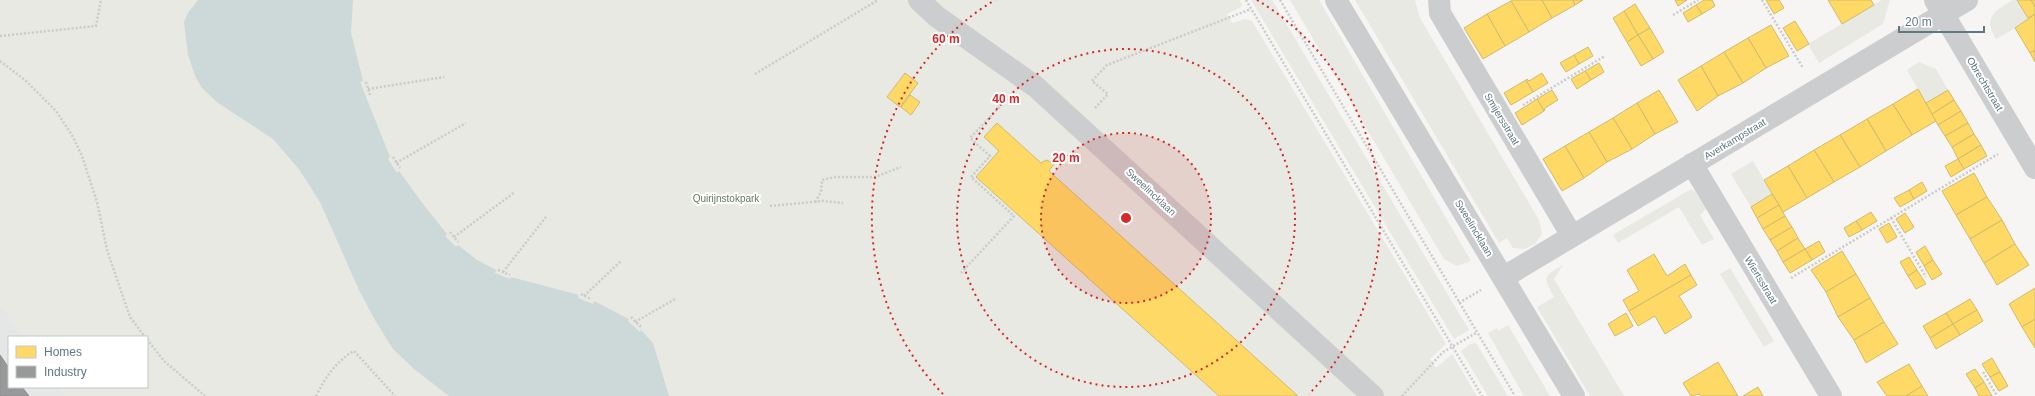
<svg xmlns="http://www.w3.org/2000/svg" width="2035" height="396" font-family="Arial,sans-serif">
<rect width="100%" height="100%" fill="#f6f5f4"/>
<polygon fill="#e5e7e6" points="0,287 37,337 9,337 9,387 73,387 80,396 0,396"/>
<g fill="#e7e9e2">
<polygon points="0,0 1239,0 1242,4 1240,8 1227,14 1232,23 1245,19 1252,21 1446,344 1430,359 1436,368 1452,354 1477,396 64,396 58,387 147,387 147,337 22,337 0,305"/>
<polygon points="1251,0 1272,0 1469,330 1454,339"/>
<polygon points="1290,0 1319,0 1471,261 1457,266 1444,259"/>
<polygon points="1355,0 1415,0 1420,18 1539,220 1542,234 1535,244 1524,249 1513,248 1507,238 1499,243"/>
<polygon points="1882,0 1890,0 1883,24 1819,63 1808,44"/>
<path d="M2013,0H2017L2029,20L1996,39C1983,17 1994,11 2013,0Z"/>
<polygon points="1919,62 1936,69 1948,90 1926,103 1907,70"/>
<polygon points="1753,161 1772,194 1751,207 1731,174"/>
<polygon points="1691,189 1696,193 1706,209 1700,215 1714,239 1702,245 1679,207 1618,243 1613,235"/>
<path d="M1563,265L1554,279L1624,396H1590L1537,307L1554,297C1543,277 1543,276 1563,265Z"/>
<polygon points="1730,268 1774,341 1764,347 1720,274"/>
<polygon points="1508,325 1550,396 1524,396 1488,333 1497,328 1498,331"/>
<polygon points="1476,343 1508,396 1488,396 1461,351 1470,344"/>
</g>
<polygon fill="#cdd8d9" points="198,0 353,0 351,33 363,81 360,82 390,157 388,159 397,173 399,171 423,204 447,234 445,236 456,247 458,245 477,260 496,270 495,273 510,279 511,277 579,295 578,298 593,304 594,301 629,319 628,321 640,332 641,330 653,343 669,396 449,396 414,369 393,349 375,320 359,290 320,202 299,169 273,139 218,103 202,88 196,78 188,55 184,22 188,13"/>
<g fill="#ffd966" stroke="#cfbc6e">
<polygon points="1513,0 1542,0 1552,18 1529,32 1511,1"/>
<polygon points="1542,0 1573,0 1575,5 1552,18"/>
<polygon points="1573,0 1583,0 1575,5"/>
<polygon points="1675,0 1687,0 1678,6"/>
<polygon points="1704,0 1712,0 1715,6 1702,14 1696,5"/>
<polygon points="1766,0 1779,0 1784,8 1774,14"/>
<polygon points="1828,0 1871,0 1874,5 1842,24"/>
<polygon points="2017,0 2031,0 2035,7 2035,14 2028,18"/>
<polygon points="2031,0 2035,0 2035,7"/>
<polygon points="1511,1 1529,32 1505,46 1487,14"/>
<polygon points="1635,4 1650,28 1638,35 1624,11"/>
<polygon points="1696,5 1702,14 1688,22 1683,13"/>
<polygon points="1624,11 1638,35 1627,42 1613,18"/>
<polygon points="1487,14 1505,46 1483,59 1464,28"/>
<polygon points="2035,14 2035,50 2030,53 2015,28"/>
<polygon points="1795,21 1809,44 1797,51 1783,28"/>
<polygon points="1771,25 1789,56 1766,68 1748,38"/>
<polygon points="1650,28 1664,52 1653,59 1638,35"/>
<polygon points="1638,35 1653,59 1641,66 1627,42"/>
<polygon points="1748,38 1766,68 1743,83 1724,52"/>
<polygon points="1588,47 1593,56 1579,64 1574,55"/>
<polygon points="2035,50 2035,62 2030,53"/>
<polygon points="1724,52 1743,83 1718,96 1701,66"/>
<polygon points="1574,55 1579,64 1566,72 1560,63"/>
<polygon points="1599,63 1604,72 1591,80 1585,71"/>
<polygon points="1701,66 1718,96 1697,111 1678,80"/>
<polygon points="1585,71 1591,80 1577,89 1571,79"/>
<polygon points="905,73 918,83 900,107 887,97"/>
<polygon points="1542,73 1548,83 1533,92 1526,80 1527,79 1529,81"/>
<polygon points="1526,80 1533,92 1511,105 1504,93"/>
<polygon points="1918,89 1936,121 1912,135 1893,104"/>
<polygon points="1552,90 1558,100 1545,108 1544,111 1537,99"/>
<polygon points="1659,90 1678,122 1655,134 1637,103"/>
<polygon points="1948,90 1954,100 1932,114 1926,103"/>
<polygon points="910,95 920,102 911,115 901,107"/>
<polygon points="1537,99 1544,111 1522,125 1515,113"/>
<polygon points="1954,100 1961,111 1938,125 1932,114"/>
<polygon points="1637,103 1655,134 1632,149 1613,118"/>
<polygon points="1893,104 1912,135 1886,151 1867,119"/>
<polygon points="1961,111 1968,123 1945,136 1938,125"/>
<polygon points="1613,118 1632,149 1607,162 1589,132"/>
<polygon points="1867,119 1886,151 1860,167 1840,135"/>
<polygon points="997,123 1041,163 1046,160 1053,163 1054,164 1049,171 1298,396 1219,396 976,177 999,151 984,137"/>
<polygon points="1968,123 1974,134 1952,147 1945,136"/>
<polygon points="1589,132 1607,162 1584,178 1565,146"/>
<polygon points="1974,134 1981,145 1958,159 1952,147"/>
<polygon points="1840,135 1860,167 1834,182 1814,150"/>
<polygon points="1981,145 1987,156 1964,169 1958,159"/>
<polygon points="1565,146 1584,178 1562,191 1543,159"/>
<polygon points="1814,150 1834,182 1807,198 1788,166"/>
<polygon points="1958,159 1964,169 1951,177 1945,166"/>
<polygon points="1788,166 1807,198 1783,212 1764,180"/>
<polygon points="1974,173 1987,197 1956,215 1942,191"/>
<polygon points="1922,182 1927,191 1914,199 1909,190"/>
<polygon points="1909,190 1914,199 1900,207 1894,198"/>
<polygon points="1772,194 1779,205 1757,218 1751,207"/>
<polygon points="1987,197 2002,220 1970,239 1956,215"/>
<polygon points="1779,205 1785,216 1763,229 1757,218"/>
<polygon points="1871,212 1877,221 1862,230 1856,221"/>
<polygon points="1905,213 1914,227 1905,233 1896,219"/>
<polygon points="1785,216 1792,227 1770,240 1763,229"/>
<polygon points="2002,220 2015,244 1984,263 1970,239"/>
<polygon points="1856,221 1862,230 1849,237 1844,228"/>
<polygon points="1889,223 1897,237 1887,243 1879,229"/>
<polygon points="1792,227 1798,238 1777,251 1770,240"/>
<polygon points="1798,238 1805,249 1783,262 1777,251"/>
<polygon points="1819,241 1825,252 1812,260 1805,249"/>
<polygon points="2015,244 2029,265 1997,285 1984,263"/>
<polygon points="1925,246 1933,260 1924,266 1916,252"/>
<polygon points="1805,249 1812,260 1790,273 1783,262"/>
<polygon points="1842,251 1856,274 1826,292 1811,270"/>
<polygon points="1654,254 1667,276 1685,264 1691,275 1629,311 1623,300 1639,291 1627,270"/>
<polygon points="1909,257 1917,270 1908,276 1900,262"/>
<polygon points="1933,260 1942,274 1932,280 1924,266"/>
<polygon points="1917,270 1926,284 1916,289 1908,276"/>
<polygon points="1856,274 1870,298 1838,317 1826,292"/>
<polygon points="1691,275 1697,285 1679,296 1692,317 1665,334 1655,316 1638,326 1629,311"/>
<polygon points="2035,288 2035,319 2022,327 2009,304"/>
<polygon points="1870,298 1884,322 1854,340 1838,317"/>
<polygon points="1970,299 1977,310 1953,324 1946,313"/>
<polygon points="1977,310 1983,321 1960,335 1953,324"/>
<polygon points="1626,313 1633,326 1615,336 1608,324"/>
<polygon points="1946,313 1953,324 1930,338 1923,326"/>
<polygon points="2035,319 2035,348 2022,327"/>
<polygon points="1884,322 1898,344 1866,363 1854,340"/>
<polygon points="1953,324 1960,335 1936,349 1930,338"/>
<polygon points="1992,358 2000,372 1990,377 1982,364"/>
<polygon points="1718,362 1738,396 1701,396 1700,394 1691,396 1683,383"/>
<polygon points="1909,364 1922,386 1906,396 1887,396 1877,382"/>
<polygon points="1975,369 1984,382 1975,388 1966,374"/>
<polygon points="2000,372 2008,386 1999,391 1990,377"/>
<polygon points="1984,382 1992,396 1979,396 1975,388"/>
<polygon points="1922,386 1928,396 1906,396"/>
<polygon points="1758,387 1763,396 1743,396"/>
</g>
<polygon fill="#999" stroke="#888f92" points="0,355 9,368 9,387 22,387 29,396 0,396"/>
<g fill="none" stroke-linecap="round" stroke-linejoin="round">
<g stroke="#cacbcb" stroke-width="2.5" stroke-dasharray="2 2" stroke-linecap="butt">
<polyline points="1246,0 1482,396"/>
<polyline points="1280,0 1515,396"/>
<polyline points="1762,0 1803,68"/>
<polyline points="1673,15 1698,0"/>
<polyline points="0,36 96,26 101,0"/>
<polyline points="0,61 26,81 56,111 72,135 82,156 97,202 107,250 130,317 145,337"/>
<polyline points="755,74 878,0"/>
<polyline points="366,82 370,95"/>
<polyline points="368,89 444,77"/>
<polyline points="1523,105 1605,56"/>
<polyline points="1095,108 1108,94 1092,81 1107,65 1251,9"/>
<polyline points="393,157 400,168"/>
<polyline points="396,163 466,123"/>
<polyline points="815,202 821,192 822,180 835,177 875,177 901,167"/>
<polyline points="770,206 823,201 843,203"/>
<polyline points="1891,218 1926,277"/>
<polyline points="450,232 458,242"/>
<polyline points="454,237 515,192"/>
<polyline points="498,270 510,275"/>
<polyline points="503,272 546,217"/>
<polyline points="961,273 1014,216 971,177 990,156 970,138 1008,98"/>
<polyline points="1791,278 1998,154"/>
<polyline points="581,294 591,299"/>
<polyline points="584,296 621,261"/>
<polyline points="1459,303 1481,290"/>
<polyline points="631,317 641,327"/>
<polyline points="635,322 675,299"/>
<polyline points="147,339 164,361 205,396"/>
<polyline points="1983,372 1997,396"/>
<path d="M316,396C325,378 336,361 354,351L395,396"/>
<polyline points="1402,396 1443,352 1476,333"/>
</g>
<g stroke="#cccdce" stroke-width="22">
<polyline points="919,0 936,16 1036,87 1373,396"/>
<polyline points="1336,0 1574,396"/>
<polyline points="1439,0 1440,13 1572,236"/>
<polyline points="1935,0 2035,168"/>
<polyline points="1692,164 1831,396"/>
<polyline points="1504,277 1967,0"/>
</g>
</g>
<circle cx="1126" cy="218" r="85" fill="#d62828" fill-opacity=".12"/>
<g fill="none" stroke="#d62828" stroke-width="2" stroke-dasharray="2 4">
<circle cx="1126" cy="218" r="85"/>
<circle cx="1126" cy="218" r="169"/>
<path d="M943 394A254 254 0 0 1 995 0M1257 0A254 254 0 0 1 1309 394"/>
</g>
<g text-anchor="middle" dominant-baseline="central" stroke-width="4" stroke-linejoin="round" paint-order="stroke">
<g font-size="10" fill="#5f7980" stroke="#fff">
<text transform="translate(1985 84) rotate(59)">Obrechtstraat</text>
<text transform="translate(1502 119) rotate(59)">Smijersstraat</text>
<text transform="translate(1735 139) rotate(-31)">Averkampstraat</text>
<text transform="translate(1151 192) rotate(43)">Sweelincklaan</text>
<text transform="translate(1474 228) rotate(59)">Sweelincklaan</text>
<text transform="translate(1761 280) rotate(59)">Wiertsstraat</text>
</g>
<g font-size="10" fill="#68785e" stroke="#fff">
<text x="726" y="198">Quirijnstokpark</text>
</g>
</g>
<circle cx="1126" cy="218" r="6" fill="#d62828" stroke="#fff" stroke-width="2"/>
<g font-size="12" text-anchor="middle" font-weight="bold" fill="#d62828" stroke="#fff" stroke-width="4" stroke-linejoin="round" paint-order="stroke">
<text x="946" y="43">60 m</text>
<text x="1006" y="103">40 m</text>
<text x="1066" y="162">20 m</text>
</g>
<rect x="8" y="336" width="140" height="52" fill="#ffffff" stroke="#bfc9cc"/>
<rect x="16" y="346" width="20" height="12" fill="#ffd966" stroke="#bfc9cc"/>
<text x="44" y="356" font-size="12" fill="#5f7980">Homes</text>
<rect x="16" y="366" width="20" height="12" fill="#999999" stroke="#bfc9cc"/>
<text x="44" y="376" font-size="12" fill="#5f7980">Industry</text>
<path d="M1899 26v6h85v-6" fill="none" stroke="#5f7980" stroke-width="2"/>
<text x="1905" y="26" font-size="12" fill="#5f7980" stroke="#ffffff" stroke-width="3" paint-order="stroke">20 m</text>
</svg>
